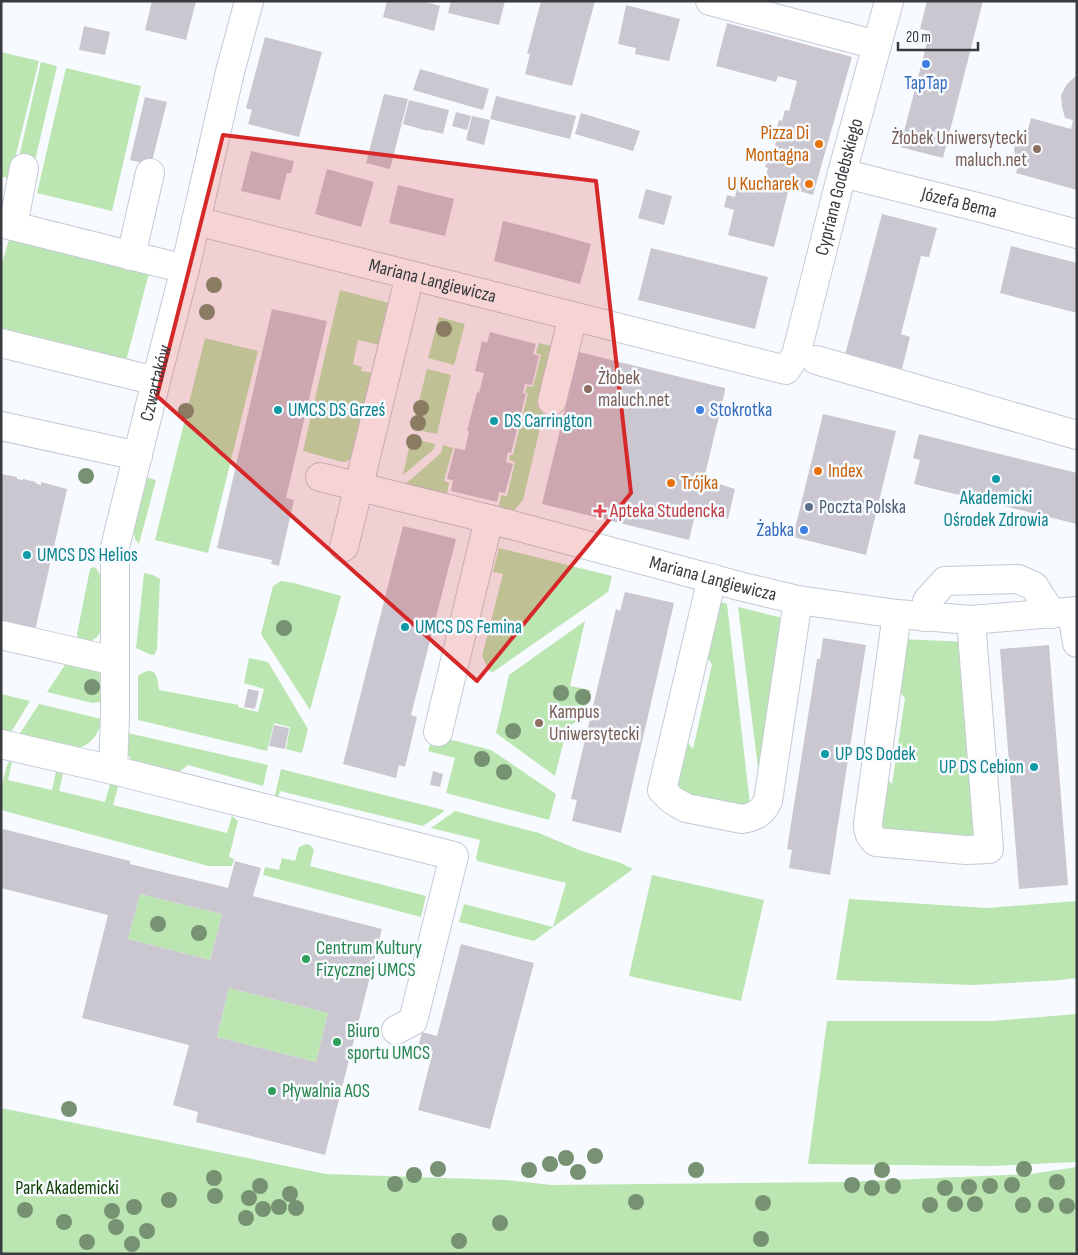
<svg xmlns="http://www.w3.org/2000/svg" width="1078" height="1255" font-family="'Sofia Sans Condensed',sans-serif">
<rect width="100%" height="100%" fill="#f7fafe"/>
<g fill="#bbe6b1">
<polygon points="1,52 39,61 10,179 1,176"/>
<polygon points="41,62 57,66 34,165 18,161"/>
<polygon points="66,68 141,86 112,211 37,193"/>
<polygon points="10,236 150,269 125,365 1,336 1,267"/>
<polygon points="340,290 389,303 380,345 358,340 353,364 362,367 361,371 372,373 352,458 346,462 342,462 303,451"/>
<polygon points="439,317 465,324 454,365 428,358"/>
<polygon points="205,338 258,351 208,553 155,540"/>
<polygon points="539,343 559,348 523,500 512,513 403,486 441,453 443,445 453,448 444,481 449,483 447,494 499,506 501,495 507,496 515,462 509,460 510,455 513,455 528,393 525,393 527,386 533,387 541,355 536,353"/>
<polygon points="427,369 451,375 437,434 412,429"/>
<polygon points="411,438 435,444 434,449 403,475"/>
<polygon points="145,477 156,480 139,544 135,539 133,527"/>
<polygon points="499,548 612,576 608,592 493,672 489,671 482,656 503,574 493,572"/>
<polygon points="93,567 96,568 100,575 102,597 102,628 98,636 89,643 78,639 77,634 90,569"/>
<polygon points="144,573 153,575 160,579 157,648 156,652 154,655 149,654 136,648"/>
<polygon points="281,581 294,583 341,596 310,710 261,634 273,586"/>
<polygon points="713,600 727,604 750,804 738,808 677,791 675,776 683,737 693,749 712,664 702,652"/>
<polygon points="738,607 787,619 761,792"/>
<polygon points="585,621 570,686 590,690 584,716 567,728 555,776 496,733 509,675"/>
<polygon points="902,639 966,642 981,842 878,832 881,774 892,784 905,698 895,686"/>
<path d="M249,658L268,662L308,729L302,753L286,749L290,727L274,723L267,751L138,720V676C155,663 158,676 159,690L239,705L238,707L258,712L264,689L244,683Z"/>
<path d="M68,663L96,669C105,677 102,691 102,702L92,703L47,692L65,665Z"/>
<polygon points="1,694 30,701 13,729 7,735 1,734"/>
<path d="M39,704L102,719C99,737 86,750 67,750C62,750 56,748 52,747C40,744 29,741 17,738Z"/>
<polygon points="128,733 268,765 263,786 188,765 174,776 134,764 128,754"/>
<polygon points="433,735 491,750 556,794 549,820 446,793 455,758 428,751"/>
<polygon points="9,762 12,762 8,780 52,790 56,772 62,772 63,774 59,791 105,802 110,784 112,783 117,785 118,787 113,805 227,833 232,816 238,821 229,857 234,859 232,866 208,866 1,810 1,789 7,765"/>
<polygon points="281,769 444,810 443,812 423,826 280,791 275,809 272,808"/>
<polygon points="455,811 539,833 579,850 621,863 633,869 534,941 459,922 464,904 553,927 566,883 477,861 476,858 480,840 431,828"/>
<polygon points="306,844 310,845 314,850 310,866 426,896 421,917 263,875 265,867 279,870 282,858 295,861 299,847"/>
<polygon points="652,875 764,900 741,1001 629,976"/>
<polygon points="140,894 222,914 210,960 128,939"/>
<polygon points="849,899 986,908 1077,901 1077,978 1061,980 973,985 836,980"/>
<polygon points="229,988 328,1013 316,1062 217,1037"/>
<polygon points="1077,1014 1077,1162 992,1166 808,1164 827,1021 993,1021"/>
<polygon points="1,1108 326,1174 505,1180 552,1185 845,1182 1031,1174 1077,1167 1077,1254 1,1254"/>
</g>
<g fill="#cbc7d1" fill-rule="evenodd">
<polygon points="152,1 196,1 186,40 145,30"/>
<polygon points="387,1 423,1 440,6 434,31 383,17"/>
<polygon points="451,1 505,1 499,25 448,13"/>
<polygon points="541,1 595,1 572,86 525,74 530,54 527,54"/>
<polygon points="927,1 983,1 943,158 900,147 930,31 920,29"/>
<polygon points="626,5 680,19 669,61 635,54 636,48 618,44"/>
<polygon points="727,23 852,57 813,195 789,188 774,247 728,235 734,210 724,207 727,195 735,197 740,175 764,181 768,168 765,167 770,149 774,150 777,138 774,137 779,120 782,121 785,110 789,111 797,81 778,76 776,82 716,66"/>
<polygon points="84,26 110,32 105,55 79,50"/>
<polygon points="265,37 322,52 299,137 248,124 252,110 246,108"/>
<polygon points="420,69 489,89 483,110 413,90"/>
<polygon points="1077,75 1077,190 1016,173 1018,165 1014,150 1017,138 1028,129 1031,118 1071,129 1073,120 1065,118 1062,107 1061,95 1067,84"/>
<polygon points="384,94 408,99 390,169 366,163"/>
<polygon points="496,96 576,116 570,139 490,119"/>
<polygon points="145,97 167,102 151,165 130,160"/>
<polygon points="409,100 449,110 443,134 428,130 428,131 403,124"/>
<polygon points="456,112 471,116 467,130 452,126"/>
<polygon points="581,113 640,131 633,151 575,134"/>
<polygon points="472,116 490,120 484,145 466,140"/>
<polygon points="251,151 294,161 291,173 287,173 280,200 241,191"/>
<polygon points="327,169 374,182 361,227 315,214"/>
<polygon points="398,185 454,199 445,236 389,223"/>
<polygon points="646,189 672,196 664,225 638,218"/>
<polygon points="882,214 937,228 929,257 921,256 901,334 910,337 902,369 845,355"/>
<polygon points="503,221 548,232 591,244 580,284 494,261"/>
<polygon points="1011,246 1077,263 1077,313 1000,293"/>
<polygon points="651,248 768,277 755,329 638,300"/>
<polygon points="272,309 327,321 286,498 294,500 279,566 271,564 272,560 217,548"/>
<polygon points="490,332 536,344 533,354 539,356 532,385 525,384 523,393 526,394 511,453 508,452 506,462 513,464 505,493 499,492 497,502 451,491 453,480 447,479 455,448 465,450 469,431 467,431 477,392 479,393 484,373 475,371 482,341 487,343"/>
<polygon points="579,352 725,388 725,391 704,479 735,489 728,519 696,511 689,540 542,504"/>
<polygon points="823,414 896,431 866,555 793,537"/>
<polygon points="919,434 1077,473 1077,524 914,484 920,460 913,458"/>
<polygon points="1,474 17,477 17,479 22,480 23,479 36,482 35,483 41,485 41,482 67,489 35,631 8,624 8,622 1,622"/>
<polygon points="403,526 456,539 411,715 417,717 405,767 399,765 396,778 343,764"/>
<polygon points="625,592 674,603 621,833 572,821 577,800 571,799 616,609 620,611"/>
<polygon points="823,638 866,645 830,875 789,868 792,850 787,849 817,659 820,659"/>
<polygon points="1049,645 1068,885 1019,889 1000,649"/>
<polygon points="248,689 259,691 255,709 244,707"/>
<polygon points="274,725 289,728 285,749 269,746"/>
<polygon points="433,771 443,774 440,787 430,785"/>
<path d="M3,829L130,861V864L228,888L235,861L261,868L253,896L382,929L325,1155L196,1122L198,1112L173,1105L189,1045L82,1018L108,915L1,888V838ZM140,894L222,914L210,960L128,939ZM229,988L328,1013L316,1062L217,1037Z"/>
<polygon points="461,944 534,963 490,1129 418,1110 433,1051 418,1047 422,1032 437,1036"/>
</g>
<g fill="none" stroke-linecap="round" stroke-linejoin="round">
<g stroke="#c3cbd4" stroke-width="30">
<g id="minor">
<polyline points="710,1 877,45"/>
<path id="s1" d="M842,173L985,209L1077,234"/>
<path id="s2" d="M196,221L786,370L796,355L842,173L889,1"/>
<polyline points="1,223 185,269"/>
<polyline points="13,226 24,168"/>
<polyline points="131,256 150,173"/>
<polyline points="1,343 156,381"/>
<polyline points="816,360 1077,435"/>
<polyline points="552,401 573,316"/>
<polyline points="1,426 138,456"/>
<path id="s3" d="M320,477L489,519L743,587L798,600L897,614L971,620L1077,611"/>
<polyline points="344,547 410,275"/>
<path d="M712,578L662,790L672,800L686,808L742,819C755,817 762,813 768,801L798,600"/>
<polyline points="1072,612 1077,643"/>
<path d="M897,614L868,823C868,831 869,836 876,842L966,850L989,849L971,620"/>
<polyline points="925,617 927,601 945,581 1018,579 1034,586 1052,614"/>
<polyline points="1,635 115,661"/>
<polyline points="438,732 489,519"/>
<polyline points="1,744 113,770 454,856 413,1021 396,1030"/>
<path id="s4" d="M113,770L115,716V547L156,381L185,269L230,72L249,1"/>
</g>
</g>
<use href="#minor" stroke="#fff" stroke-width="28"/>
</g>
<g fill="#769272">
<circle cx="214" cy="285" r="8"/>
<circle cx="207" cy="312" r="8"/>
<circle cx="444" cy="329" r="8"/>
<circle cx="421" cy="408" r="8"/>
<circle cx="186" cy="411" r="8"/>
<circle cx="418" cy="423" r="8"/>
<circle cx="414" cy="442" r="8"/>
<circle cx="86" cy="476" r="8"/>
<circle cx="284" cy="628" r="8"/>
<circle cx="92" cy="687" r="8"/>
<circle cx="561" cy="693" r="8"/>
<circle cx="583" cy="697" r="8"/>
<circle cx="513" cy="731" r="8"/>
<circle cx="482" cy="759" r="8"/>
<circle cx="504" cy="772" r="8"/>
<circle cx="158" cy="924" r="8"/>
<circle cx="199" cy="933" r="8"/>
<circle cx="69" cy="1109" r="8"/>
<circle cx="595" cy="1156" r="8"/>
<circle cx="566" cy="1158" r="8"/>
<circle cx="550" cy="1164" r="8"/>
<circle cx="438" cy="1169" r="8"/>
<circle cx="1024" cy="1169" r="8"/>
<circle cx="529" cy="1170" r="8"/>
<circle cx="696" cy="1170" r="8"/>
<circle cx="882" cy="1170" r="8"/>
<circle cx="578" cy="1172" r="8"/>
<circle cx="414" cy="1175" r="8"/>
<circle cx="214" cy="1178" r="8"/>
<circle cx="1057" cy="1182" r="8"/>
<circle cx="395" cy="1184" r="8"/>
<circle cx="852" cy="1185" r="8"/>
<circle cx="1012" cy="1185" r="8"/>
<circle cx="260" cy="1186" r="8"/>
<circle cx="893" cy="1186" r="8"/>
<circle cx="990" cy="1186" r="8"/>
<circle cx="969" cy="1187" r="8"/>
<circle cx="872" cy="1188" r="8"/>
<circle cx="945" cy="1188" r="8"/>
<circle cx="290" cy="1194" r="8"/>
<circle cx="215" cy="1196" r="8"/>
<circle cx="249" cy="1198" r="8"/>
<circle cx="169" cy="1200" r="8"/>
<circle cx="636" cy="1202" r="8"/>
<circle cx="763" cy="1203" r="8"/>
<circle cx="955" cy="1204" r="8"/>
<circle cx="975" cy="1204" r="8"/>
<circle cx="930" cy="1205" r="8"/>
<circle cx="1023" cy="1205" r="8"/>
<circle cx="1046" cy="1205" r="8"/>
<circle cx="1067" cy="1206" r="8"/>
<circle cx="134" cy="1207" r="8"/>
<circle cx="279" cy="1207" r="8"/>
<circle cx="296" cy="1208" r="8"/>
<circle cx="263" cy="1209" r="8"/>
<circle cx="25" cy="1210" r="8"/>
<circle cx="112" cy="1211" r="8"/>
<circle cx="246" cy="1218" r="8"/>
<circle cx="64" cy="1222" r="8"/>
<circle cx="500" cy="1223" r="8"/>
<circle cx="116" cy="1227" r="8"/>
<circle cx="147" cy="1231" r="8"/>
<circle cx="761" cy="1239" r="8"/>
<circle cx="459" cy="1241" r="8"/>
<circle cx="87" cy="1242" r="8"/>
<circle cx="132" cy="1244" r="8"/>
</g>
<path fill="#d62828" fill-opacity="0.2" stroke="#d62828" stroke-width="4" stroke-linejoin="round" d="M223,135L596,181L631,493L477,681L157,396Z"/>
<g fill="#3f7fe0" stroke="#f7fafe" stroke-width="2">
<circle cx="926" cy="64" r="5"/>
<circle cx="700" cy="410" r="5"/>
<circle cx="804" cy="530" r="5"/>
</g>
<g fill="#e8710a" stroke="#f7fafe" stroke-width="2">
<circle cx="819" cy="144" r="5"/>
<circle cx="809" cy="184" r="5"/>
<circle cx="818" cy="471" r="5"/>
<circle cx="671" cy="483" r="5"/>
</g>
<g fill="#8d6e63" stroke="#f7fafe" stroke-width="2">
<circle cx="1037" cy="149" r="5"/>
<circle cx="588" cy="389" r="5"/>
<circle cx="539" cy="723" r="5"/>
</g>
<g fill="#0f9aa8" stroke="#f7fafe" stroke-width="2">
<circle cx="278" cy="410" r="5"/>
<circle cx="494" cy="421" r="5"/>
<circle cx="996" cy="479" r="5"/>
<circle cx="27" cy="555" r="5"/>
<circle cx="405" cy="627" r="5"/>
<circle cx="825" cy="754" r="5"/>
<circle cx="1034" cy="767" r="5"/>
</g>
<circle fill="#5c6f8a" stroke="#f7fafe" stroke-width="2" cx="809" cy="507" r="5"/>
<path fill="#e0444e" stroke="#f7fafe" stroke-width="2" d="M597.5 503.5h5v5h5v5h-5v5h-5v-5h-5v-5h5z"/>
<g fill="#2e9e5b" stroke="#f7fafe" stroke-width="2">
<circle cx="306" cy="959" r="5"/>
<circle cx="337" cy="1042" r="5"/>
<circle cx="272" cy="1091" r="5"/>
</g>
<g text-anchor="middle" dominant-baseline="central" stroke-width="5" stroke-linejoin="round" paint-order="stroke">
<g font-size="19" fill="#366cbe" stroke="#f7fafe">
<text x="926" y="83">TapTap</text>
<text x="710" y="410" text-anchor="start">Stokrotka</text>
<text x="794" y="530" text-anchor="end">Żabka</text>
</g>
<g font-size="19" fill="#c56008" stroke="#f7fafe" text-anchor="end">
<text x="809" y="133">Pizza Di<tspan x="809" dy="22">Montagna</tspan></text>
<text x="799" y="184">U Kucharek</text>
<text x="828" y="471" text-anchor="start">Index</text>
<text x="681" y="483" text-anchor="start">Trójka</text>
</g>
<g font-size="19" fill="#785e54" stroke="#f7fafe" text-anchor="start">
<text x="1027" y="138" text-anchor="end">Żłobek Uniwersytecki<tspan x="1027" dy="22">maluch.net</tspan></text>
<text x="598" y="378">Żłobek<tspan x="598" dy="22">maluch.net</tspan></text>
<text x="549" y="712">Kampus<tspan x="549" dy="22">Uniwersytecki</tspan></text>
</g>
<g font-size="19" fill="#383b3f" stroke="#f7fafe">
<text stroke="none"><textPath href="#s2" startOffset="800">Cypriana Godebskiego</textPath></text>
<text stroke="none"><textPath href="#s1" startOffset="121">Józefa Bema</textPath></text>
<text stroke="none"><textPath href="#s2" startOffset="244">Mariana Langiewicza</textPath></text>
<text stroke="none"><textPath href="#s4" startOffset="392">Czwartaków</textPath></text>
<text stroke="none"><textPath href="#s3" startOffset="406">Mariana Langiewicza</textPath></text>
</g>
<g font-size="19" fill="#0d838f" stroke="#f7fafe" text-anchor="start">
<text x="288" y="410">UMCS DS Grześ</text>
<text x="504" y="421">DS Carrington</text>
<text x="996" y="498" text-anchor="middle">Akademicki<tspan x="996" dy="22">Ośrodek Zdrowia</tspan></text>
<text x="37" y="555">UMCS DS Helios</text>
<text x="415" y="627">UMCS DS Femina</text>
<text x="835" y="754">UP DS Dodek</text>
<text x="1024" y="767" text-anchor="end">UP DS Cebion</text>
</g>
<g font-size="19" fill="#4e5e75" stroke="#f7fafe" text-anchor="start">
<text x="819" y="507">Poczta Polska</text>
</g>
<g font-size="19" fill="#be3a42" stroke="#f7fafe" text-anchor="start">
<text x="610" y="511">Apteka Studencka</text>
</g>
<g font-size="19" fill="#27864d" stroke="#f7fafe" text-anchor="start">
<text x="316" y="948">Centrum Kultury<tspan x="316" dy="22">Fizycznej UMCS</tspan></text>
<text x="347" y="1031">Biuro<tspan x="347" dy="22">sportu UMCS</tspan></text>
<text x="282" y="1091">Pływalnia AOS</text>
</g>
<g font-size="19" fill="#0c3c00" stroke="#f7fafe">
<text x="67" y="1188">Park Akademicki</text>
</g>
</g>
<rect width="1078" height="1255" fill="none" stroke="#383b3f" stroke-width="5"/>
<path d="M898 42v8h80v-8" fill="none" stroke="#383b3f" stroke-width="2.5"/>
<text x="906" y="42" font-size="15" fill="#383b3f" stroke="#f7fafe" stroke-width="4" paint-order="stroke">20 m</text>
</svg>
